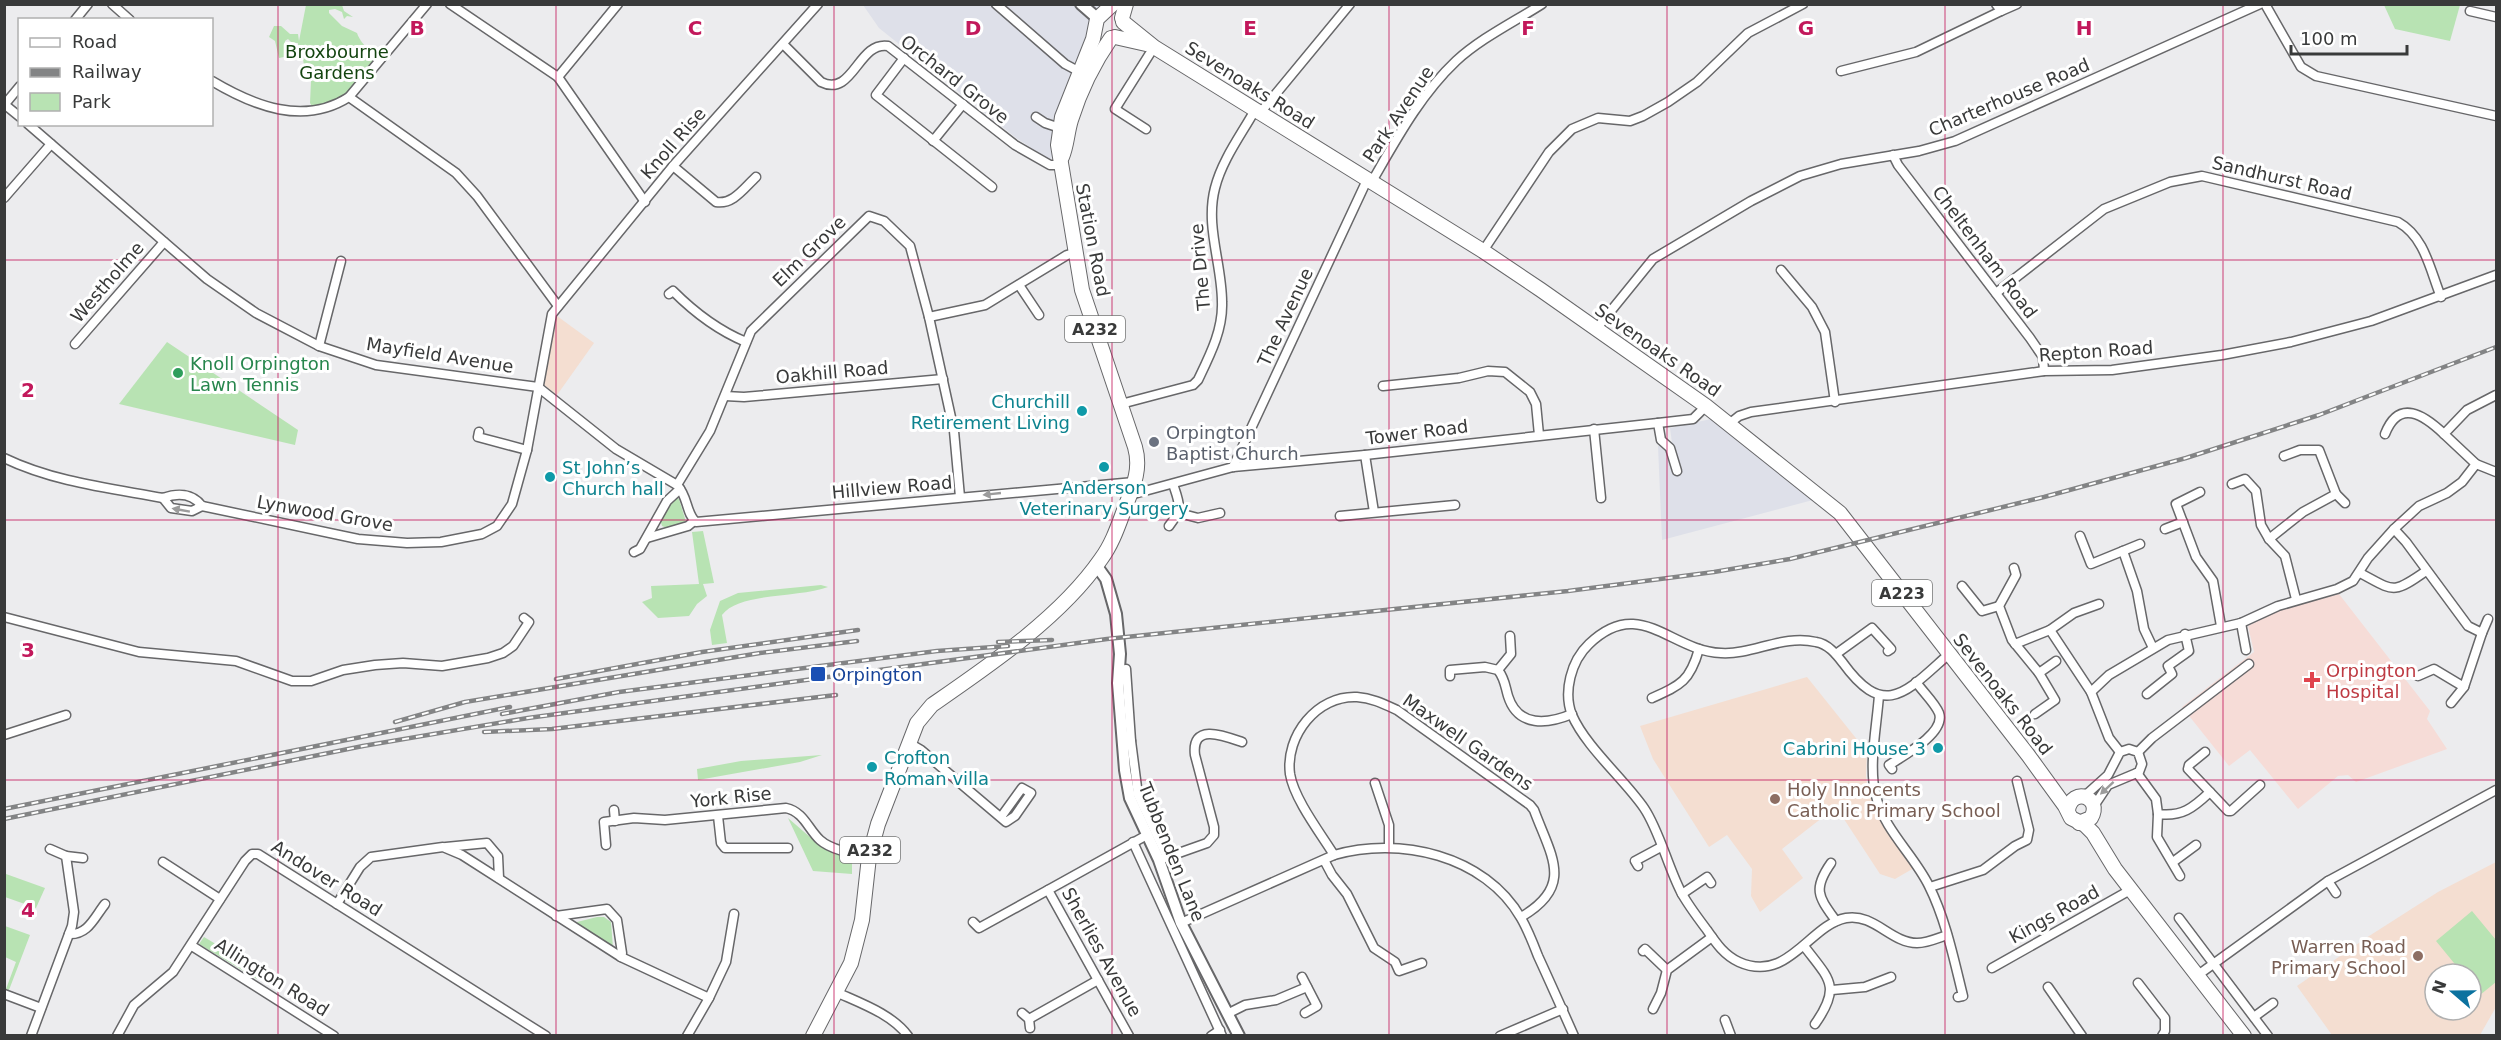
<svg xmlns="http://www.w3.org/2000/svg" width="2501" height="1040" font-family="'DejaVu Sans',sans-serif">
<rect width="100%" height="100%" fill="#ececee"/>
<g fill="#dee0e9">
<polygon points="863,5 1112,5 1104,6 1057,126 1051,161 1015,137 879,28"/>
<polygon points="1711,419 1813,500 1662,540 1658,446 1672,443 1670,428"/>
</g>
<g fill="#f4ded1" fill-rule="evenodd">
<polygon points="557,316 594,343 557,395 543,384"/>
<polygon points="1807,677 1867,752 1866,776 1868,792 1878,813 1914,868 1895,879 1880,874 1836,807 1782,849 1803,878 1760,912 1751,896 1752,869 1727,835 1709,847 1653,759 1640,726"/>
<path d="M2496,862V1007L2480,1035H2332L2297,986L2366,938L2438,892ZM2435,974H2471V1010H2435Z"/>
</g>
<polygon fill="#f6dcd7" points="2339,594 2430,711 2427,719 2447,749 2356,782 2348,775 2338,776 2298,809 2250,750 2229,766 2182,707 2254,652 2248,626 2280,610"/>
<g fill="#b8e3b3">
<path d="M306,5H342L344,11L353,17L347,16L344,19L342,12L335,9L329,10V13L342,26L357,33C362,48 376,51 378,67L373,74L352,87L338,100L313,108L310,103L311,81L306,79L303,59L298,58V43H292L288,39L285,41L284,57L279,58L275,41L269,37L274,26H281L290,34H298L299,41Z"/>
<polygon points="2384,5 2460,5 2450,41 2395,29"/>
<polygon points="167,342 298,430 295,445 119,404"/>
<polygon points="676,496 679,499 686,522 667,528 662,526 660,519 672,499"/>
<polygon points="703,531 714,583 703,584 707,596 697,604 689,616 658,618 642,602 652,598 651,586 699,584 692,532"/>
<path d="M821,585L828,587C800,598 739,592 722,615L727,643L712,645L710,630L720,601L738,593Z"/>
<polygon points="822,755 800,762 698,780 697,769 741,761"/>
<polygon points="788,818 818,844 852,857 852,874 813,871"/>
<polygon points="6,874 45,888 36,908 5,897"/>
<polygon points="2472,911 2496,940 2496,982 2480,995 2471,984 2471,974 2463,974 2436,941"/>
<polygon points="597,917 604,917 611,922 613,948 573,923"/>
<polygon points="5,926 30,935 9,990 6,989 16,962 5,957"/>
<polygon points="204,937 261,971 257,979 199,944"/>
</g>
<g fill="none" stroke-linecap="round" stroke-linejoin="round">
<g stroke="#676769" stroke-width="11">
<g id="minor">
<polyline points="112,4 130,20"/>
<polyline points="450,4 558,77 645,202"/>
<polyline points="996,4 1065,64 1080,72"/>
<polyline points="1996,4 2001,11 2017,4"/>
<polyline points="2265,4 2301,67 2316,76 2496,116"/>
<polyline points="2470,11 2496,17"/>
<polyline points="75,20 88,4"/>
<path d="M783,44L821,82C853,98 858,41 888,46L1015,145L1050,165H1062"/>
<polyline points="904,58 876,95 992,187"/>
<polyline points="1841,71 1916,52 2001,11"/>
<polyline points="558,77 618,4"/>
<path d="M212,81C254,106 304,126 349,97L456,173L477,196L558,306"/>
<polyline points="349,97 427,4"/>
<polyline points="4,104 20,117"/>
<polyline points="5,104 20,86"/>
<polyline points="1260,113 1350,4"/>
<polyline points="1036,117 1045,123 1063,129"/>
<path d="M28,124L207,279L256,313L319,346L376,365L538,387L616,449L677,485C688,496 686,514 696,522L1134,482"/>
<polyline points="1146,129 1115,109 1154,47"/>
<polyline points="933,141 963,104"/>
<polyline points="1893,155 1898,165 2030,338 2043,357 2044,371"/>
<path d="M673,166L716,202C733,205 744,188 756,177"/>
<path d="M1371,183C1396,140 1420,95 1456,61C1481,38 1514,22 1542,4"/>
<polyline points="4,198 51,144"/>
<polyline points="1483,251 1549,152 1572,129 1598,118 1630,121 1643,116 1668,102 1697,82 1748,33 1803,4"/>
<polyline points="1781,270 1812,307 1825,332 1835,402"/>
<polyline points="1019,285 1039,315"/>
<path d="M1996,293L2104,209L2170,182L2202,176L2398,222C2425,237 2430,270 2441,297"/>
<path d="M669,294L673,291C695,313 717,330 746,342"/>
<polyline points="929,317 985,305 1067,255 1074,253"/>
<polyline points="1597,328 1653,259 1751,201 1800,176 1841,164 1919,151 1955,141 2260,4"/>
<polyline points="75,344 164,242"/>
<polyline points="319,346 341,261"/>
<polyline points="1383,386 1459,378 1488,371 1505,372 1530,392 1536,404 1539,435"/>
<polyline points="2496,395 2467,410 2444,434 2476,464 2496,472"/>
<polyline points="725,396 744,397 943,379"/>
<path d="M1121,404L1193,385L1198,380C1210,355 1223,330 1222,302C1222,264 1205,226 1215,188C1222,160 1241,135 1255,110"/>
<polyline points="1658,423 1661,440 1670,448 1677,471"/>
<polyline points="1729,424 1739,416 1751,412 2044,371 2112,370 2222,355 2291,342 2371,321 2496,275"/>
<polyline points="1594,429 1601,498"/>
<polyline points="479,432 478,437 527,450"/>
<path d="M2385,434C2399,398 2424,415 2444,434"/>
<polyline points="1365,455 1374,512"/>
<polyline points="2284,456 2300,450 2319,450 2336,494 2303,512 2269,539 2285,556 2296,599"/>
<path d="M4,458C54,482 109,488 163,498C177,493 192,493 202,506L358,539L407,543L441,542L482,534L497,526L512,504L527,450L552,314L673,166L818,4"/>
<polyline points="1233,467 1367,180"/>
<polyline points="2232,484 2245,479 2256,491 2261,525 2269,539"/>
<polyline points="677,485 710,431 751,331 869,216 884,221 910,246 929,317 954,431 960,497"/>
<polyline points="2200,492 2176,504 2196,557 2213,581 2221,626"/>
<polyline points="2336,494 2345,503"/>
<polyline points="1130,495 1233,467 1365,455 1658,423 1693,419 1706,406"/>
<polyline points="163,498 171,508 192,511 202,506"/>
<polyline points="1179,513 1198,518 1220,513"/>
<polyline points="1340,516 1455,505"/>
<path d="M1169,526C1183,508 1180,505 1173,484"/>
<polyline points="2165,529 2183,522"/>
<polyline points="2394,529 2406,542 2468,626 2482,633 2464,687 2451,703"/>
<polyline points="2080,536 2091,564 2140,544"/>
<polyline points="647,538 688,526 694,521"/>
<polyline points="2123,551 2137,591 2144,629 2153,648"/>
<polyline points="634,552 640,549 667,501 680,489"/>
<polyline points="2014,568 2016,575 1999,606 2012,640 2039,673"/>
<path d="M2360,573C2394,591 2392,595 2426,571"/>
<polyline points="1962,586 1982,611 1999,606"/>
<polyline points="4,617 139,652 236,661 292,681 311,681 343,670 375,665 403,663 442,666 488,658 503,653 513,646 529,622 524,618"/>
<polyline points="2241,623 2246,650"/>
<polyline points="2482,633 2488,619"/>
<polyline points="2015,644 2050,630"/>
<polyline points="1836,654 1872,628 1891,649 1888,651"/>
<polyline points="1126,669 1131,741"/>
<polyline points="1498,670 1511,654 1510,636"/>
<path d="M1450,676V670L1485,667L1498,670C1505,679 1505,686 1508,696C1518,728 1548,724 1572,714"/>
<polyline points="2418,676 2434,669 2464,687"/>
<polyline points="2091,692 2050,630 2074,613 2099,604"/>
<polyline points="2147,694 2172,674 2168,666 2189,651 2185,634"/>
<path d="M1879,695C1877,725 1868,767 1876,796C1884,830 1914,855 1929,886C1946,920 1954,960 1963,996L1958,997"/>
<path d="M1652,698C1681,685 1690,681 1699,649"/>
<polyline points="2035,714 2055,700 2039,673 2056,661"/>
<polyline points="4,735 66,715"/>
<polyline points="1122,742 1131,741 1138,795 1167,857"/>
<polyline points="909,743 921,750 1006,822 1015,816 1031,793 1022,788 1001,817"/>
<polyline points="2120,752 2109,738 2091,692 2109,675 2168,640 2241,623 2278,606 2337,589 2353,581 2368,558 2394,529 2419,506 2447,493 2462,482 2476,464"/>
<polyline points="2138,752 2152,738 2249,664"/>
<polyline points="2205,752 2189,765 2188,769 2210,792"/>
<path d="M1892,769L1889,765C1903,756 1946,733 1939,713C1935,703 1923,692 1916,682"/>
<path d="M2137,773L2156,799L2158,814C2182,817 2193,808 2210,792L2228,811H2231L2260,785"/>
<polyline points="1375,783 1389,825 1389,847"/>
<polyline points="2081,796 2088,793 2108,775 2120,752 2129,749 2138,752 2142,764 2139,772 2108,785 2094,806"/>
<polyline points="614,810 615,821"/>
<polyline points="2158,814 2157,837 2180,876"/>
<polyline points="718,816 721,843 725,848 788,848"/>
<polyline points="1133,842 1222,1036"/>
<path d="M606,845L604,822L634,818L665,820L786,808C804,812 808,829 820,840C831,850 854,854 869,857"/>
<polyline points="446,847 487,843 498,856 499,878"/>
<path d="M1334,855C1321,834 1294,799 1290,774C1285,736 1317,695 1357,697C1372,698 1384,704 1397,710L1530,805L1534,810C1551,856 1575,886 1521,917"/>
<polyline points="66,856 83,858"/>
<path d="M1159,860L1207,843L1214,835V827L1195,755C1191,722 1225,736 1242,742"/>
<polyline points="1324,860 1332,875 1347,894 1374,948 1395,962 1399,971 1422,963"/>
<polyline points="163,862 220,899"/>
<polyline points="2173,862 2196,845"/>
<path d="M1831,863C1812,890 1819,897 1836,921"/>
<polyline points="1638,866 1635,861 1661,847"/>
<polyline points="2328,881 2336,893"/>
<polyline points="1930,887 1983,870 2015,846 2027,840 2029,830 2017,781"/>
<polyline points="1682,894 1707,877 1711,883"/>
<polyline points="337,904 360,867 371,857 443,847 462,855 621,957 709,998"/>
<polyline points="556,916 607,909 617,920 622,953 621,957"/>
<polyline points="2179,918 2268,1036"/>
<polyline points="973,922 979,928 1048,890"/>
<path d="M1181,923L1334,855C1399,836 1485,855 1521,918C1528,930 1533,943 1538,956C1550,982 1562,1009 1574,1036"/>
<path d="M69,934C88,935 94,918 105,904"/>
<path d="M1947,935C1938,938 1927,943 1917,943C1891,943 1874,913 1846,918C1809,925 1788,984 1739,962C1724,955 1716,943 1707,930C1698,918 1688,905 1681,892C1668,867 1659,830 1644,808C1624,779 1586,747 1572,715C1563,692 1571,661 1589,644C1640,595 1670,651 1721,653C1753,655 1783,634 1816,642C1828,644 1836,654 1843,663C1885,721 1907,691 1949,654"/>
<polyline points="192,946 334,1036"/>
<path d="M1804,946C1829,979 1842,986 1815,1024"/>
<polyline points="1643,951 1645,949 1667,970"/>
<polyline points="1992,968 2132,889"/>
<polyline points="2198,975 2328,881 2496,790"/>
<polyline points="1302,977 1317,1006 1305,1013"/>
<polyline points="2138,983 2165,1018 2165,1031 2162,1036"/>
<polyline points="2048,987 2082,1036"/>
<polyline points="1832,990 1865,987 1891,977"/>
<path d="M836,992C860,1003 892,1014 908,1036"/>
<polyline points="4,994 41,1008"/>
<polyline points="1653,1009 1661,993 1667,970 1712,937"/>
<polyline points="1022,1013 1029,1019 1030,1028"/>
<polyline points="1229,1013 1245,1005 1276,1000 1307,987"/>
<polyline points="2254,1017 2273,1003"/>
<polyline points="1029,1019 1098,980"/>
<polyline points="1725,1020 1731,1036"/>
<polyline points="31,1036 72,926 74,912 66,856 50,849"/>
<polyline points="117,1036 134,1005 173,972 245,861 252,854 258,854 546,1036"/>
<polyline points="687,1036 709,998 726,962 734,914"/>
<polyline points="1129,1036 1048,890 1147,835"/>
<polyline points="1211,1036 1220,1030"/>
<polyline points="1500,1036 1563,1009"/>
</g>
</g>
<g stroke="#676769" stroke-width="14">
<g id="tertiary">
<polyline points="1081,4 1097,18"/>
<polyline points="1096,565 1106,579 1116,614 1120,654 1118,683 1125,770 1130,798 1159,860 1181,923 1239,1036"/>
</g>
</g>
<g stroke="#676769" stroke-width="16">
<g id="primary">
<polyline points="1122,18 1126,4"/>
<polyline points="1123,22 1154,47 1483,251 1541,290 1706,406 1840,513 2028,755 2065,806 2071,818 2085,825 2093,833 2115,869 2244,1036"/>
<polyline points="1115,37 1146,44"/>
<path d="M1062,157C1067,145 1067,133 1071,120C1080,91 1093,64 1111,38"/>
<path d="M2068,810C2072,786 2103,797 2091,818L2079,823"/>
<path d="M813,1036L851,963L862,920L869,857L878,824L917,723L932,705C990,665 1061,617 1101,559C1113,543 1119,523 1126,505C1134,485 1141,468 1135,447L1082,290L1058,145L1062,117L1093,39L1097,19L1113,4"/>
</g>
</g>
<use href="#minor" stroke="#fff" stroke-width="8"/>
<use href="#tertiary" stroke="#fff" stroke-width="10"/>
<use href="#primary" stroke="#fff" stroke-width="14"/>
<g stroke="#838485" stroke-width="4.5">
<g id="rail">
<polyline points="998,642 1052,640"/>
<polyline points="556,679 702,652 858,630"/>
<polyline points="502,714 619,692 937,651 1008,646"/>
<polyline points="395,722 465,702 760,653 857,641"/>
<polyline points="484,732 552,729 836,695"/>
<polyline points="4,809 510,707"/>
<polyline points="4,819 363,746 528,718 1107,639 1568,591 1714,572 1790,559 2044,497 2186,458 2319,415 2496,347"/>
</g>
</g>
<use href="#rail" stroke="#fff" stroke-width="2" stroke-dasharray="7" stroke-linecap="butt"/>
</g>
<defs><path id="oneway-solid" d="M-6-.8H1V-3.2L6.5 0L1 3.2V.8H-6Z" transform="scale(1.5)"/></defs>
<g fill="#9c9c9c">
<use href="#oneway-solid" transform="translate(992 494) rotate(174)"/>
<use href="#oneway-solid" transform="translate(181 510) rotate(-170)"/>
<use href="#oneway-solid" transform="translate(2107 788) rotate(137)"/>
</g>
<path fill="none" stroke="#c2185b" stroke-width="1.5" stroke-opacity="0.55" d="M278,4V1036M556,4V1036M834,4V1036M1112,4V1036M1389,4V1036M1667,4V1036M1945,4V1036M2223,4V1036M4,260H2496M4,520H2496M4,780H2496"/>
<circle fill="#2e9e5b" stroke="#fff" stroke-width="2" cx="178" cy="373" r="6"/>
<g fill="#0f9aa8" stroke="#fff" stroke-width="2">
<circle cx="1082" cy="411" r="6"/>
<circle cx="1104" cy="467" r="6"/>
<circle cx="550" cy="477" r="6"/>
<circle cx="1938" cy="748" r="6"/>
<circle cx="872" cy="767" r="6"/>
</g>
<circle fill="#6b7280" stroke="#fff" stroke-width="2" cx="1154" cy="442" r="6"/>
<rect fill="#1a4fb4" stroke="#fff" stroke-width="2" x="810" y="666" width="16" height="16" rx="3"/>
<path fill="#e0444e" stroke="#fff" stroke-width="2" d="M2309 671h6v6h6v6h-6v6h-6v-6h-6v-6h6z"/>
<g fill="#8d6e63" stroke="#fff" stroke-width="2">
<circle cx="1775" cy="799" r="6"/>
<circle cx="2418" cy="956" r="6"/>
</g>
<g text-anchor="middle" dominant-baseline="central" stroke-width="6" stroke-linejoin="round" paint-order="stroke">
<g fill="#fff" stroke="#747575" stroke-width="1.5">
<rect x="1065" y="316" width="60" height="26" rx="4.5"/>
<rect x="1872" y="580" width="60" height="26" rx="4.5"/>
<rect x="840" y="837" width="60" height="26" rx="4.5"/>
</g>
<g font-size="16" font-weight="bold" fill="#393a3a">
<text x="1095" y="329">A232</text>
<text x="1902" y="593">A223</text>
<text x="870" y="850">A232</text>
</g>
<g font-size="18" fill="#13440f" stroke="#fff">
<text x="337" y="51">Broxbourne<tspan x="337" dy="21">Gardens</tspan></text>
</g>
<g font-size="18" fill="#393a3a" stroke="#fff">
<text transform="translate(955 79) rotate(38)">Orchard Grove</text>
<text transform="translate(1250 85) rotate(32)">Sevenoaks Road</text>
<text transform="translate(2009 97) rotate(-23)">Charterhouse Road</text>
<text transform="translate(1398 114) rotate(-56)">Park Avenue</text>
<text transform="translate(673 143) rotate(-49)">Knoll Rise</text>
<text transform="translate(2282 178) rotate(13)">Sandhurst Road</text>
<text transform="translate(1093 240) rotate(79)">Station Road</text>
<text transform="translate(809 251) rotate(-44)">Elm Grove</text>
<text transform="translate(1985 252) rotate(53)">Cheltenham Road</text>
<text transform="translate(1200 267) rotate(-95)">The Drive</text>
<text transform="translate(107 282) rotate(-49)">Westholme</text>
<text transform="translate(1285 317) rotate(-65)">The Avenue</text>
<text transform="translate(1658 350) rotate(35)">Sevenoaks Road</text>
<text transform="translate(2096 351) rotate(-4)">Repton Road</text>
<text transform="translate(440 355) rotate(9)">Mayfield Avenue</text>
<text transform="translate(832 372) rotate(-5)">Oakhill Road</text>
<text transform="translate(1417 432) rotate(-7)">Tower Road</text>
<text transform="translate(892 487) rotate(-5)">Hillview Road</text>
<text transform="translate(325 513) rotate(10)">Lynwood Grove</text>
<text transform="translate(2003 694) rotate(52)">Sevenoaks Road</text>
<text transform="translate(1468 742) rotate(35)">Maxwell Gardens</text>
<text transform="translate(731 797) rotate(-6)">York Rise</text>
<text transform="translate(1172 852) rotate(68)">Tubbenden Lane</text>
<text transform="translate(327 878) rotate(32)">Andover Road</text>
<text transform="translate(2054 914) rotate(-29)">Kings Road</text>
<text transform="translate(1102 952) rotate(61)">Sherlies Avenue</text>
<text transform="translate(272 977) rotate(32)">Allington Road</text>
</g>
<g font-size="18" fill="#27864d" stroke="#fff" text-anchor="start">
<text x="190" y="363">Knoll Orpington<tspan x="190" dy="21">Lawn Tennis</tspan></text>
</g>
<g font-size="18" fill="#0d838f" stroke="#fff" text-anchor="end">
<text x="1070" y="401">Churchill<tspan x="1070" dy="21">Retirement Living</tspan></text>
<text x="562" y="467" text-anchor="start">St John’s<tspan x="562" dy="21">Church hall</tspan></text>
<text x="1104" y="487" text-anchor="middle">Anderson<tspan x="1104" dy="21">Veterinary Surgery</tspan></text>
<text x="1926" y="748">Cabrini House 3</text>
<text x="884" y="757" text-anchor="start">Crofton<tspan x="884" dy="21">Roman villa</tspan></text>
</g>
<g font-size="18" fill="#5b616d" stroke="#fff" text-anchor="start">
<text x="1166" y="432">Orpington<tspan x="1166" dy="21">Baptist Church</tspan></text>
</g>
<g font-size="18" fill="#be3a42" stroke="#fff" text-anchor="start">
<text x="2326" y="670">Orpington<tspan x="2326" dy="21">Hospital</tspan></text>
</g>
<g font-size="18" fill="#164399" stroke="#fff" text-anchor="start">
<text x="832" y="674">Orpington</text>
</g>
<g font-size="18" fill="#785e54" stroke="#fff" text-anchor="start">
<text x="1787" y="789">Holy Innocents<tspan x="1787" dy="21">Catholic Primary School</tspan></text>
<text x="2406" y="946" text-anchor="end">Warren Road<tspan x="2406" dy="21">Primary School</tspan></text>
</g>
</g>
<g font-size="20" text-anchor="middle" font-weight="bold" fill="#c2185b" stroke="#fff" stroke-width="6" stroke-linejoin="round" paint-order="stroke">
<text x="417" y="35">B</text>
<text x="695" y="35">C</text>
<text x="973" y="35">D</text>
<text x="1250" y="35">E</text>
<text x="1528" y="35">F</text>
<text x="1806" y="35">G</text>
<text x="2084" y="35">H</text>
<text x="28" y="397">2</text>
<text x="28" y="657">3</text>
<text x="28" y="917">4</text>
</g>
<rect width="2501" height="1040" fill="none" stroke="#393a3a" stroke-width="12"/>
<rect x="18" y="18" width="195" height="108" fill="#ffffff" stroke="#b0b0b0" stroke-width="1.5"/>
<rect x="30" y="38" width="30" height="9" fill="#ffffff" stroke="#b0b0b0" stroke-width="1.5"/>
<text x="72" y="48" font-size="18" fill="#393a3a">Road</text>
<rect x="30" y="68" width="30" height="9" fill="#838485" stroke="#b0b0b0" stroke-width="1.5"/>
<text x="72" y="78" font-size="18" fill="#393a3a">Railway</text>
<rect x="30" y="93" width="30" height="18" fill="#b8e3b3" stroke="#b0b0b0" stroke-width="1.5"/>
<text x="72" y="108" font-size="18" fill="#393a3a">Park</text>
<g transform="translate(2453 992) rotate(290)"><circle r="28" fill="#ffffff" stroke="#b0b0b0" stroke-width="1.5"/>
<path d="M0-4.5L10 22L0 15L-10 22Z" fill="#0b729f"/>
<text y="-9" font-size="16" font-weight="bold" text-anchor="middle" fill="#393a3a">N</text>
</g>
<path d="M2291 45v9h116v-9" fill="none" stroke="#393a3a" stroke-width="3"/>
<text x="2300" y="45" font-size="18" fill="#393a3a" stroke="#ffffff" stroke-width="4.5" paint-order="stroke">100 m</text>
</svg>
